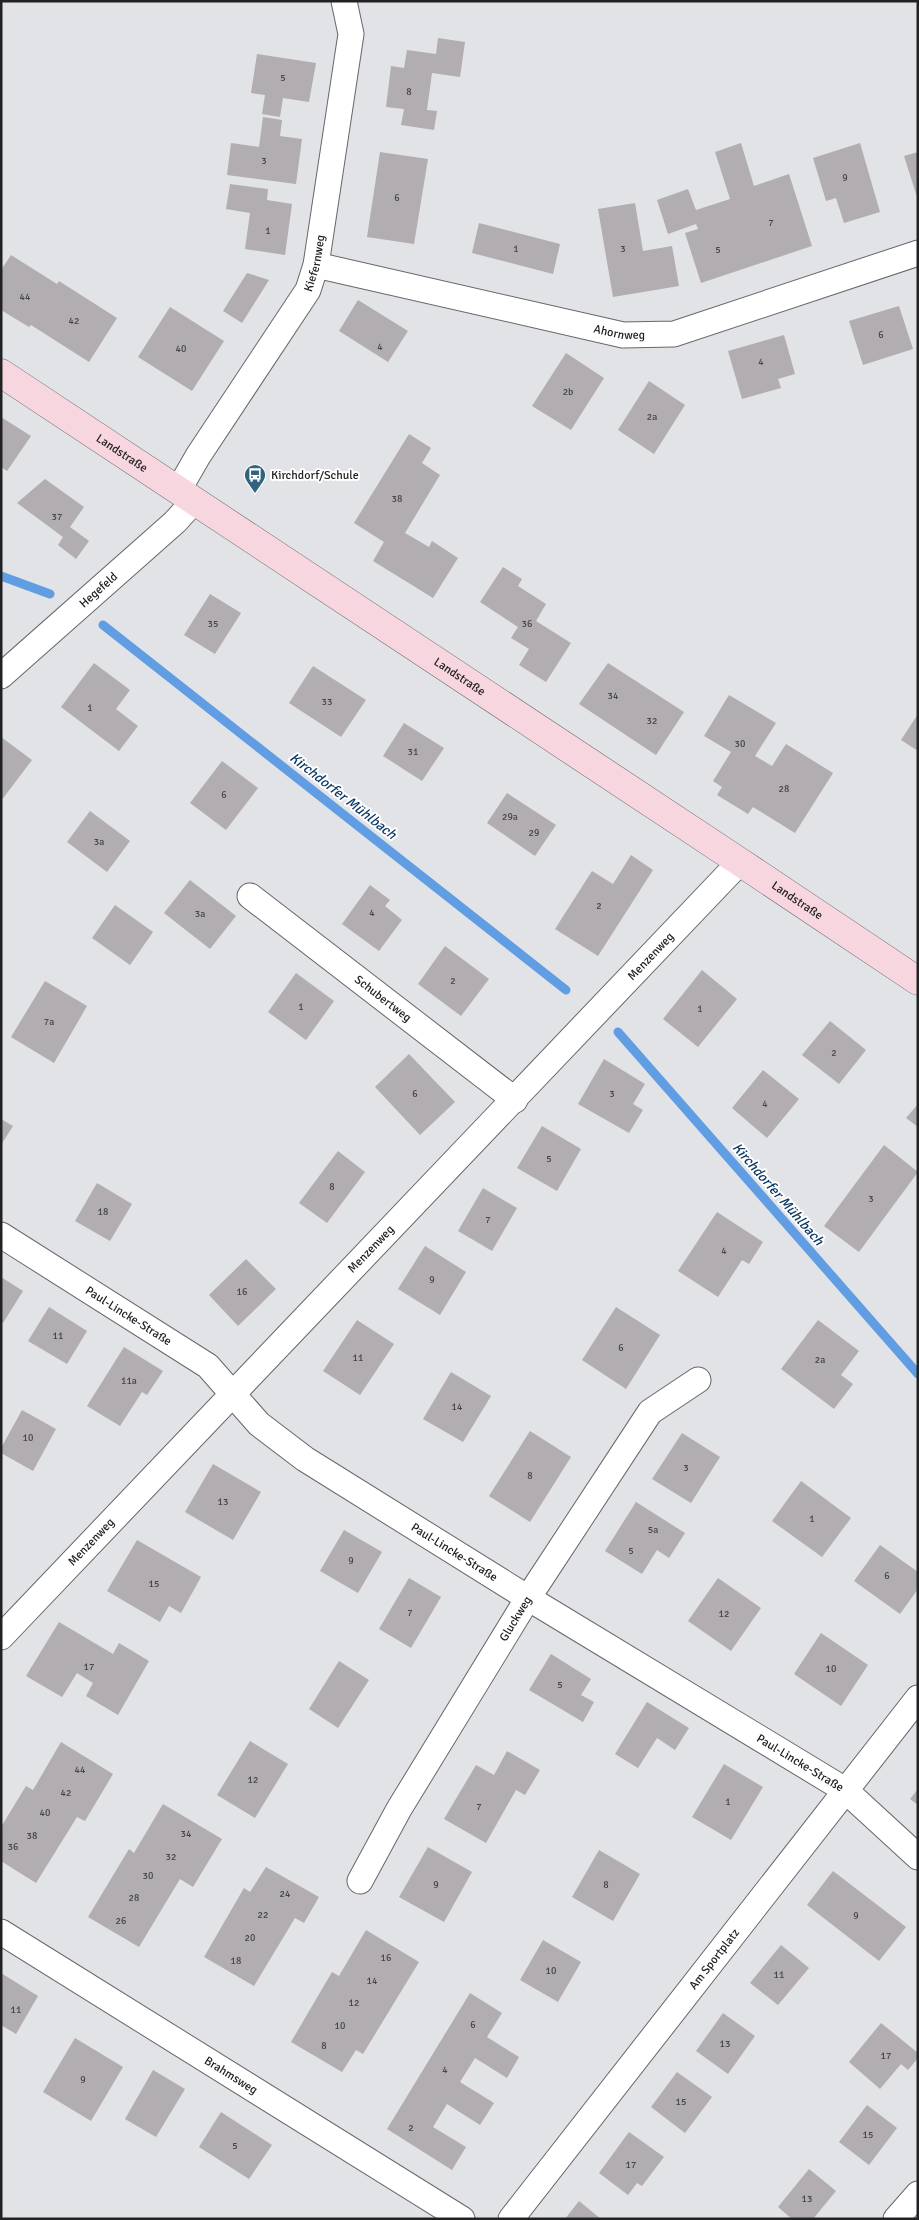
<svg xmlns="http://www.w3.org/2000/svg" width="919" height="2220" font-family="Signika,sans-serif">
<rect width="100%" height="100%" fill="#e2e3e6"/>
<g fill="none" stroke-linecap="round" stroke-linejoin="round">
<g stroke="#609de3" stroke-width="9">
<polyline points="1,576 50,594"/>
<polyline points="103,625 566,990"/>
<polyline points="618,1032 918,1374"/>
</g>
</g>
<g fill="#b1adb0">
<polygon points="438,38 465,42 460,77 432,73 427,110 437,111 434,130 401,125 404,109 386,107 391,66 404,68 407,50 436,54"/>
<polygon points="257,54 316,63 309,102 283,98 280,117 262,114 265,95 251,93"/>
<polygon points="263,117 282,120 280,136 302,139 296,184 227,175 231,143 259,147"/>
<polygon points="741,143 754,186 789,174 812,246 701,283 685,233 698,229 696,224 668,234 657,200 688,189 696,210 730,199 715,152"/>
<polygon points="860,143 880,212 844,223 836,198 826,201 813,158"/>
<polygon points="380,152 428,159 414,244 367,237"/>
<polygon points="918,152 918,197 917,197 904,156"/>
<polygon points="230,184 268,189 267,200 292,204 285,255 245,249 250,213 226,209"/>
<polygon points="635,203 643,251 672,246 679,286 613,297 598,209"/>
<polygon points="479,223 560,244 553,274 472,253"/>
<polygon points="11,255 57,284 59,281 117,318 89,362 31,325 29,327 1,310 1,270"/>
<polygon points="247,273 269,280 242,323 223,311"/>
<polygon points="358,300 408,331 388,362 339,331"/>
<polygon points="899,306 913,349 863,365 849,321"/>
<polygon points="170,307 224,341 192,391 138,357"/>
<polygon points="784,335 795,374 778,379 781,388 742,399 728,351"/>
<polygon points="566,353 604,378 571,430 532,406"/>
<polygon points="649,381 685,405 654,454 618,430"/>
<polygon points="1,417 31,436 7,471 1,467"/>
<polygon points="409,434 431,448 422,463 440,475 405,533 429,547 432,541 458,558 433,598 373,561 384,542 354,523"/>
<polygon points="45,479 84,507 70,527 89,541 76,559 58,545 63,537 17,503"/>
<polygon points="503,567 522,579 518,586 546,604 536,621 571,643 546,682 519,665 529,649 511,638 518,627 480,602"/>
<polygon points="210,594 241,613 215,654 184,635"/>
<polygon points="94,663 130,690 116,709 138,726 119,751 61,707"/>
<polygon points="608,663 684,712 656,755 579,704"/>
<polygon points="313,666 366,700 341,737 289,703"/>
<polygon points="729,695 776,723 755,756 772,766 786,744 833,773 795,833 753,807 748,814 717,795 722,787 713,781 731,752 704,736"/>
<polygon points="918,714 918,751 901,740"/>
<polygon points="404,723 444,748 422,781 383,756"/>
<polygon points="1,737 32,760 1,801"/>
<polygon points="222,761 258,788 226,830 190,803"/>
<polygon points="507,793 556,825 535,856 487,823"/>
<polygon points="90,811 130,841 107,872 67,842"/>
<polygon points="631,855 653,870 598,956 555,929 592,871 613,884"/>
<polygon points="190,880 236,916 210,949 164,913"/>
<polygon points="370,885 390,900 385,906 402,920 379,951 342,924"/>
<polygon points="115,905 153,932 130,965 92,938"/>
<polygon points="445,946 489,979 461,1016 418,984"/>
<polygon points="702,970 737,999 698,1047 663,1019"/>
<polygon points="296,973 334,1001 306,1040 268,1012"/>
<polygon points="45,981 87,1006 54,1063 11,1037"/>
<polygon points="830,1021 866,1050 839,1084 802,1055"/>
<polygon points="409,1054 455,1102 420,1135 375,1087"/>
<polygon points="604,1059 645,1084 633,1104 643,1110 629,1133 578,1104"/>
<polygon points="763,1070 799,1099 767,1138 732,1108"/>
<polygon points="918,1104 918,1127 906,1118"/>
<polygon points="1,1119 13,1126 1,1145"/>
<polygon points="542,1126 581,1149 557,1191 517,1168"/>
<polygon points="884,1145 918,1172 859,1252 824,1226"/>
<polygon points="338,1151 365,1172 327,1223 299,1203"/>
<polygon points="97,1183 132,1204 110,1241 75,1221"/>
<polygon points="483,1188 517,1208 492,1251 458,1231"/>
<polygon points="717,1212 763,1242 749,1264 742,1260 718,1297 678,1271"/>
<polygon points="425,1246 466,1272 440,1315 398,1289"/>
<polygon points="246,1259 276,1289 238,1326 209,1295"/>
<polygon points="1,1277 23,1291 3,1323 1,1322"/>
<polygon points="49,1307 87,1331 67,1364 28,1341"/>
<polygon points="616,1307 660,1335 626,1389 582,1360"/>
<polygon points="357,1320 394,1344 360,1395 323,1371"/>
<polygon points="818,1320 859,1351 841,1375 853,1384 834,1409 781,1369"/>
<polygon points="124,1347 163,1371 147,1395 142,1392 120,1426 87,1406"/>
<polygon points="451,1372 491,1396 463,1442 423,1419"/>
<polygon points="22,1410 56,1429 33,1471 1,1453 1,1448"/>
<polygon points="530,1431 571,1457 530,1522 489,1496"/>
<polygon points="682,1433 720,1457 691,1503 652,1479"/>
<polygon points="213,1464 261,1492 233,1540 185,1512"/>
<polygon points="801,1481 851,1518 822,1557 772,1521"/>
<polygon points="636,1502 685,1533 669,1558 657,1550 642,1574 605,1551"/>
<polygon points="344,1530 382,1552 358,1593 320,1571"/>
<polygon points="137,1540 201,1577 181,1613 169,1606 160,1622 107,1591"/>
<polygon points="880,1545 918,1572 918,1589 900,1614 854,1581"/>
<polygon points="409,1578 441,1597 411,1648 379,1629"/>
<polygon points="718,1578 761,1608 731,1651 688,1621"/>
<polygon points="59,1622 113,1654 119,1643 149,1661 118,1715 86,1696 93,1683 77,1673 62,1697 26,1676"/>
<polygon points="821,1633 868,1665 841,1706 794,1674"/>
<polygon points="551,1654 591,1679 581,1695 594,1702 583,1722 529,1690"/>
<polygon points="339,1661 369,1680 338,1728 309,1709"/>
<polygon points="647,1702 689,1728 675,1750 657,1738 638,1768 615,1754"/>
<polygon points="250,1741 288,1764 255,1818 217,1795"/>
<polygon points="61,1742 113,1774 85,1821 77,1817 36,1883 1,1861 1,1827 26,1786 33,1790"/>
<polygon points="507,1751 540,1770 525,1795 516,1790 486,1843 444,1819 476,1765 494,1775"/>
<polygon points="724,1764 763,1787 731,1840 692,1817"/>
<polygon points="918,1789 918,1805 910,1799"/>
<polygon points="163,1804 222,1839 193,1887 180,1879 139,1947 88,1917 129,1849 134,1853"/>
<polygon points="428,1847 472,1872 444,1922 399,1897"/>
<polygon points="599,1850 640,1874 613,1921 572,1897"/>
<polygon points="266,1867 319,1897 304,1923 295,1918 254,1986 204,1957 244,1888 250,1892"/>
<polygon points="833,1871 906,1927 879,1961 807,1905"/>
<polygon points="366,1930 419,1962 363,2054 356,2050 342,2072 291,2042 332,1972 339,1976"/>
<polygon points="543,1940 581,1962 558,2002 520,1980"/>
<polygon points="781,1945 809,1968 778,2005 750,1983"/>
<polygon points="1,1973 38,1996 16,2034 1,2025"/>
<polygon points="470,1993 502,2013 487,2037 519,2057 507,2078 475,2058 460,2082 494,2103 480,2125 447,2104 433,2127 466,2147 452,2170 387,2129"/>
<polygon points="723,2013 755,2036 728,2074 696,2051"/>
<polygon points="881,2023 918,2053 918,2058 908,2070 901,2064 880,2089 849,2062"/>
<polygon points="75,2038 123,2067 91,2121 43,2092"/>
<polygon points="153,2070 185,2089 156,2137 125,2119"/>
<polygon points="677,2072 712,2097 685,2133 651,2107"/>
<polygon points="867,2105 897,2128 869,2165 839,2142"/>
<polygon points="221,2112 272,2145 249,2179 199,2147"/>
<polygon points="629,2132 664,2157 642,2186 637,2183 628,2195 599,2173"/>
<polygon points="809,2169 836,2191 813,2219 792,2219 778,2207"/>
<polygon points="579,2201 601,2219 565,2219"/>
</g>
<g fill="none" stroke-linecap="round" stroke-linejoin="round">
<g stroke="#66676a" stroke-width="27">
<g id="street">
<path id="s1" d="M316,265L623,335L674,334L918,253"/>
<path id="s2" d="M179,489L198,456L308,290L316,265L351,34L344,1"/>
<path id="s3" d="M1,676L175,522L194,501"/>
<path id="s4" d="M250,896L515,1100"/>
<path id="s5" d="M1,1235L208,1366L259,1424L305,1459L528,1598L845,1790L918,1857"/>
<path id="s6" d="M1,1637C246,1377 495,1121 740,862"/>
<path id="s7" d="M360,1881L399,1809L528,1598L650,1412L698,1380"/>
<path id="s8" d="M1,1932L462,2219"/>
<path id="s9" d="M511,2219L918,1698"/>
<polyline points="896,2219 918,2194"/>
</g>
</g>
<g stroke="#66676a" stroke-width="29">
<g id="secondary">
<path id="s10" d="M1,373L740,862L918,981"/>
</g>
</g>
<use href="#street" stroke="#fff" stroke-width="25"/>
<use href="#secondary" stroke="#f8d6df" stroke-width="28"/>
</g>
<defs>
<g id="bus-pin" transform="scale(1.125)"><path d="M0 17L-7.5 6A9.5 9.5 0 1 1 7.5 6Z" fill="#336381" stroke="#fff"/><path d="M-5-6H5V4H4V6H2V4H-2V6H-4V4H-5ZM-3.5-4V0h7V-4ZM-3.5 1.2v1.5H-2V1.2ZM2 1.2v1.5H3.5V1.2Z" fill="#fff"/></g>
</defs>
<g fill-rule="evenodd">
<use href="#bus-pin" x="255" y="475"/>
</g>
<g text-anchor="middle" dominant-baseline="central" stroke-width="4" stroke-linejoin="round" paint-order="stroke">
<g font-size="10" fill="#464547">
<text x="283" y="78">5</text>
<text x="409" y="92">8</text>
<text x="264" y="161">3</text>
<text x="845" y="178">9</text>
<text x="397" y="198">6</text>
<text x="771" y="223">7</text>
<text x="268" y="231">1</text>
<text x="516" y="249">1</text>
<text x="623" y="249">3</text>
<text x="718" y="250">5</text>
<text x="25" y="297">44</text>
<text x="74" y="321">42</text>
<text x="881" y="335">6</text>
<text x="380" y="347">4</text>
<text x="181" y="349">40</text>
<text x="761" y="362">4</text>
<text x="568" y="392">2b</text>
<text x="652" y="417">2a</text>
<text x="397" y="499">38</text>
<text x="57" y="517">37</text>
<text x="213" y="624">35</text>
<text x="527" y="624">36</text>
<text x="613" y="696">34</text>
<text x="327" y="702">33</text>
<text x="90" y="708">1</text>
<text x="652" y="721">32</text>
<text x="740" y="744">30</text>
<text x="413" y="752">31</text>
<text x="784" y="789">28</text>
<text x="224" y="795">6</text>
<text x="510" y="817">29a</text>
<text x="534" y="833">29</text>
<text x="99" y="842">3a</text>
<text x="599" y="906">2</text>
<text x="372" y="913">4</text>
<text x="200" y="914">3a</text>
<text x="453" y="981">2</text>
<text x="301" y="1007">1</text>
<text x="700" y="1009">1</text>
<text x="49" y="1022">7a</text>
<text x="834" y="1053">2</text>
<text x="415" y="1094">6</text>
<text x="612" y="1094">3</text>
<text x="765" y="1104">4</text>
<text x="549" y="1159">5</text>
<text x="332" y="1187">8</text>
<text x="871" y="1199">3</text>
<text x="103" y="1212">18</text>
<text x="488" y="1220">7</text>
<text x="724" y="1251">4</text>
<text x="432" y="1280">9</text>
<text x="242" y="1292">16</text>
<text x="58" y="1336">11</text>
<text x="621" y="1348">6</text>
<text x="358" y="1358">11</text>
<text x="820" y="1360">2a</text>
<text x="129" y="1381">11a</text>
<text x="457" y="1407">14</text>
<text x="28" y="1438">10</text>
<text x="686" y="1468">3</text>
<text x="530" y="1476">8</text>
<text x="223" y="1502">13</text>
<text x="812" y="1519">1</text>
<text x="653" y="1530">5a</text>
<text x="631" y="1551">5</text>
<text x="351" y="1561">9</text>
<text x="887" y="1576">6</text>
<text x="154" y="1584">15</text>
<text x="410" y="1613">7</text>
<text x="724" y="1614">12</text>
<text x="89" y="1667">17</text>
<text x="831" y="1669">10</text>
<text x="560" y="1685">5</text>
<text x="80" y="1770">44</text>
<text x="253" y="1780">12</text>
<text x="66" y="1793">42</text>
<text x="728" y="1802">1</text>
<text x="479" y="1807">7</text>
<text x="45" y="1813">40</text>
<text x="186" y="1834">34</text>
<text x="32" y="1836">38</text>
<text x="13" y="1847">36</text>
<text x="171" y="1857">32</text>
<text x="148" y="1876">30</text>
<text x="436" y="1885">9</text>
<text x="606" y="1885">8</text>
<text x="285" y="1894">24</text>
<text x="134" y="1898">28</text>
<text x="263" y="1915">22</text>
<text x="856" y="1916">9</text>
<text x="121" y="1921">26</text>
<text x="250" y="1938">20</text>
<text x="386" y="1958">16</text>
<text x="236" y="1961">18</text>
<text x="551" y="1971">10</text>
<text x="779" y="1975">11</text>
<text x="372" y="1981">14</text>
<text x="354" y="2003">12</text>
<text x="16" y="2010">11</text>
<text x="473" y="2025">6</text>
<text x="340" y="2026">10</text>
<text x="725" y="2044">13</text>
<text x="324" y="2046">8</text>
<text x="886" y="2056">17</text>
<text x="445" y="2070">4</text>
<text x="83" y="2080">9</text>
<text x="681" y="2102">15</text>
<text x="411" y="2128">2</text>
<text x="868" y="2135">15</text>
<text x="235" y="2146">5</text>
<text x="631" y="2165">17</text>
<text x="807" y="2199">13</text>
</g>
<g font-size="12" fill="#222224" stroke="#fff">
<text stroke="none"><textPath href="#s2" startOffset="265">Kiefernweg</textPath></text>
<text stroke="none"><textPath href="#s1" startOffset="311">Ahornweg</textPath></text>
<text stroke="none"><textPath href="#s10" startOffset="145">Landstraße</textPath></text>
<text stroke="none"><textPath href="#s3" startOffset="130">Hegefeld</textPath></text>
<text stroke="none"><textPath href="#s10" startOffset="550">Landstraße</textPath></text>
<text stroke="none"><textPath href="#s10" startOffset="955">Landstraße</textPath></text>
<text stroke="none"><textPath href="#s6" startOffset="941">Menzenweg</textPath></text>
<text stroke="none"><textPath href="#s4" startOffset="168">Schubertweg</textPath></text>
<text stroke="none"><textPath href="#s6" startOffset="536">Menzenweg</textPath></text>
<text stroke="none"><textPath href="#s5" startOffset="151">Paul-Lincke-Straße</textPath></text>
<text stroke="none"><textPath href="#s6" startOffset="131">Menzenweg</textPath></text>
<text stroke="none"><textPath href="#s5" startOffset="556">Paul-Lincke-Straße</textPath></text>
<text stroke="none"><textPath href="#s7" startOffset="305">Gluckweg</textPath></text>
<text stroke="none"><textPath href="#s5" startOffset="961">Paul-Lincke-Straße</textPath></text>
<text stroke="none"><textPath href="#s9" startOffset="330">Am Sportplatz</textPath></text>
<text stroke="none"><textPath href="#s8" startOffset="271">Brahmsweg</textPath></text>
</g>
<g font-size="12" fill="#222224" stroke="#fff" text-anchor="start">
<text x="271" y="475">Kirchdorf/Schule</text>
</g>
<g font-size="14" font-style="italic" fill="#0d3966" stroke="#fff">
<text transform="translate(343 796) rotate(38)">Kirchdorfer Mühlbach</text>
<text transform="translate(778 1194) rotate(49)">Kirchdorfer Mühlbach</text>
</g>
</g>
<rect width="919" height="2220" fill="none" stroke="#222224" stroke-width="5"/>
</svg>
